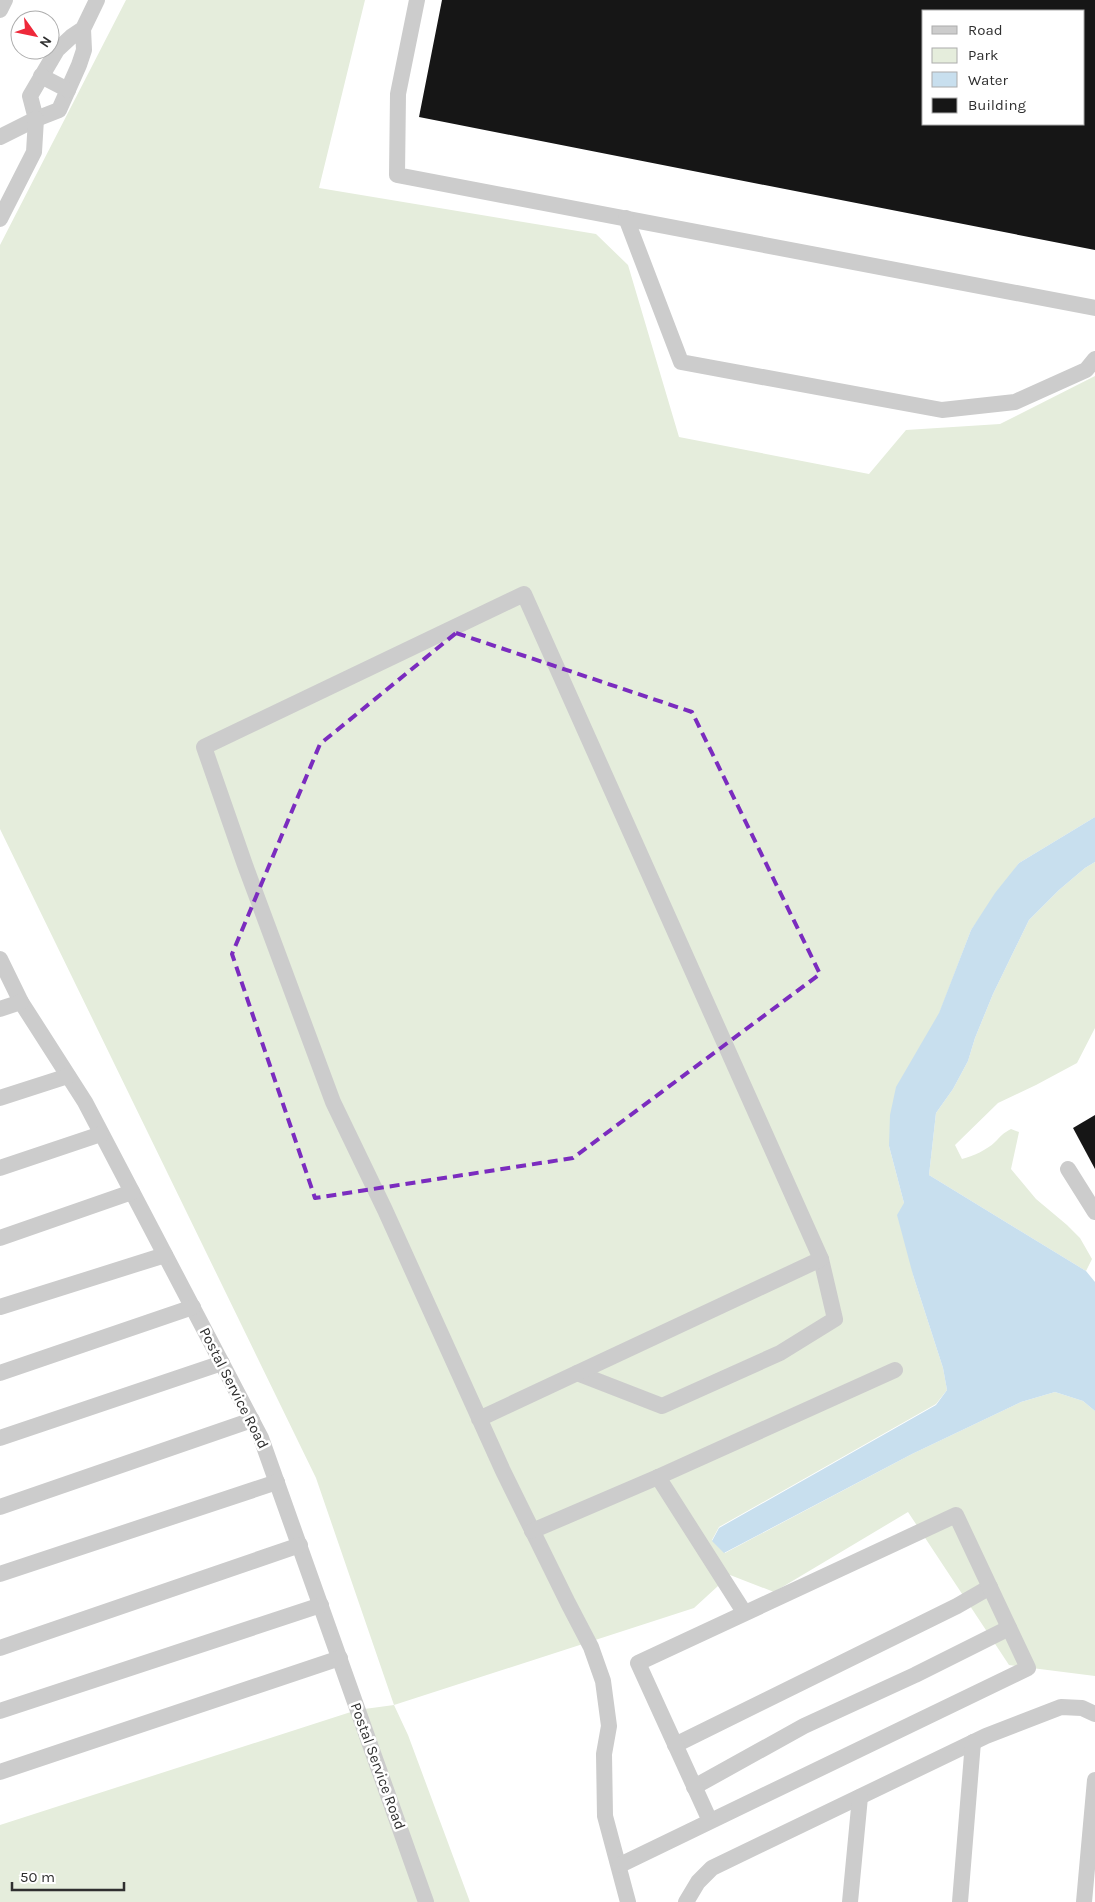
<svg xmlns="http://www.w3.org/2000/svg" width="1095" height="1902" font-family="Karla,sans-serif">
<rect width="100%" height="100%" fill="#fff"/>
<g fill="#e5eddc">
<polygon points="126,0 365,0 319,188 596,234 628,265 679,437 869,474 906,430 1000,424 1095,376 1095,817 1019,863 971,930 889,1146 904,1203 913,1275 943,1368 947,1390 936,1404 719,1527 712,1540 725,1553 912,1454 1021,1402 1055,1392 1083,1401 1095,1411 1095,1676 1009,1665 908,1512 774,1592 730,1575 694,1608 394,1705 408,1735 470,1902 0,1902 0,1825 357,1710 394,1705 316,1478 0,829 0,245"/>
<path d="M1095,862V1028L1077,1063L1036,1085L998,1103L955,1145L962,1159C973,1156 987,1150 995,1142C1001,1136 1003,1133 1011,1129L1019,1132L1011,1169L1036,1199L1067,1225L1080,1238L1092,1259L1086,1271L929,1175L936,1113L953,1089L968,1061L975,1038L993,994L1029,920L1059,890L1085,868Z"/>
</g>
<polygon fill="#c8dfee" points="1095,817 1095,862 1085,868 1059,890 1029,920 993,994 975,1038 968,1061 953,1089 936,1113 929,1175 1086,1271 1095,1282 1095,1411 1083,1401 1055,1392 1021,1402 912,1454 724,1553 712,1541 719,1528 936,1405 947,1390 943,1368 913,1275 897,1215 904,1203 889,1146 890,1115 896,1087 939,1013 971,930 995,893 1019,863"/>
<g fill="#161616" fill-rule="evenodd">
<path d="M442,0H1095V250L419,117ZM924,11H1084V124H924Z"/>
<polygon points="1095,1115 1095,1169 1073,1128"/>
</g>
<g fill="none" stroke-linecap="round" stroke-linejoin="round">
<g stroke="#ccc" stroke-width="16">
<polyline points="417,0 398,94 397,175 1095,308"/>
<polyline points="0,10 5,0"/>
<polyline points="83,29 84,50 79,65 59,110 36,119 30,96 57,50 71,37 83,29 97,0"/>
<polyline points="41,76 68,90"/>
<polyline points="0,137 36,119"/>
<polyline points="626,218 681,362 942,410 1015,402 1086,370 1095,359"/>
<polyline points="0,219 34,152 36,119"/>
<polyline points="0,959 21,1002 85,1102 261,1438 426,1902"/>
<polyline points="0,1009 21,1002"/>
<polyline points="0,1098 68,1076"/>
<polyline points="0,1168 101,1134"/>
<polyline points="1068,1169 1095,1212"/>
<polyline points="0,1238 132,1192"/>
<polyline points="0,1307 165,1255"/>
<polyline points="0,1373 193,1307"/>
<polyline points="577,1373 662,1406 780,1353 835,1319 821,1259"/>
<polyline points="479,1419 821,1259 524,594 204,747 245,865 333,1102 385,1210 503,1471 568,1603 591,1647 603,1681 609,1726 604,1754 605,1816 628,1902"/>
<polyline points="0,1438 222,1363"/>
<polyline points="658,1477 744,1612"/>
<polyline points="0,1507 252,1420"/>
<polyline points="532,1531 658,1477 895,1370"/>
<polyline points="0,1574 277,1482"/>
<polyline points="0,1648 300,1545"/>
<polyline points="0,1711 321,1605"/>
<polyline points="675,1745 957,1606 990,1587"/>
<polyline points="0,1772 340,1658"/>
<polyline points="694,1787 804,1726 915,1675 1009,1628"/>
<polyline points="620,1865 1028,1668 956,1515 638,1663 710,1821"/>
<polyline points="686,1902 698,1882 712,1868 986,1736 1061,1707 1082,1708 1095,1714"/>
<polyline points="850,1902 860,1797"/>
<polyline points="960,1902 973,1742"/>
<polyline points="1084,1902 1095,1780"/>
</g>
</g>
<path fill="none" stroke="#7b2cbf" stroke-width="4" stroke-dasharray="10 6" stroke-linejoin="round" d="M456,633L692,712L820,974L573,1158L315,1198L232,954L320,744Z"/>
<g text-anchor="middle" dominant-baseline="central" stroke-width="5" stroke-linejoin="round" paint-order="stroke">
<g font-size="15" fill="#2f2f2f" stroke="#fff">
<text transform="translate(234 1388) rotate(63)">Postal Service Road</text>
<text transform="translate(378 1766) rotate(70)">Postal Service Road</text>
</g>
</g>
<rect x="922" y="10" width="162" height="115" fill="#ffffff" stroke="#acacac"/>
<rect x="932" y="26" width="25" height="8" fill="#cccccc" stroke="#acacac"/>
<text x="968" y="35" font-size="15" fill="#2f2f2f">Road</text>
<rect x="932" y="48" width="25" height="15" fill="#e5eddc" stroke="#acacac"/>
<text x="968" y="60" font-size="15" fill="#2f2f2f">Park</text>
<rect x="932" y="72" width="25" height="15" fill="#c8dfee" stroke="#acacac"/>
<text x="968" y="85" font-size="15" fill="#2f2f2f">Water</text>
<rect x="932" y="98" width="25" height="15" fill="#161616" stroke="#acacac"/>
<text x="968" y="110" font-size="15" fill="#2f2f2f">Building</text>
<g transform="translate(35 35) rotate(123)"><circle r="24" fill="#ffffff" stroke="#acacac"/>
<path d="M0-4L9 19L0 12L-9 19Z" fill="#ee293a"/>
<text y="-8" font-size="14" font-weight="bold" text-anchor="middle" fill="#2f2f2f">N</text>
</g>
<path d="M12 1882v8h112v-8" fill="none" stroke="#2f2f2f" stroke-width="2.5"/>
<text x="20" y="1882" font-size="15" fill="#2f2f2f" stroke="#ffffff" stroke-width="4" paint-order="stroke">50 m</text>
</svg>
